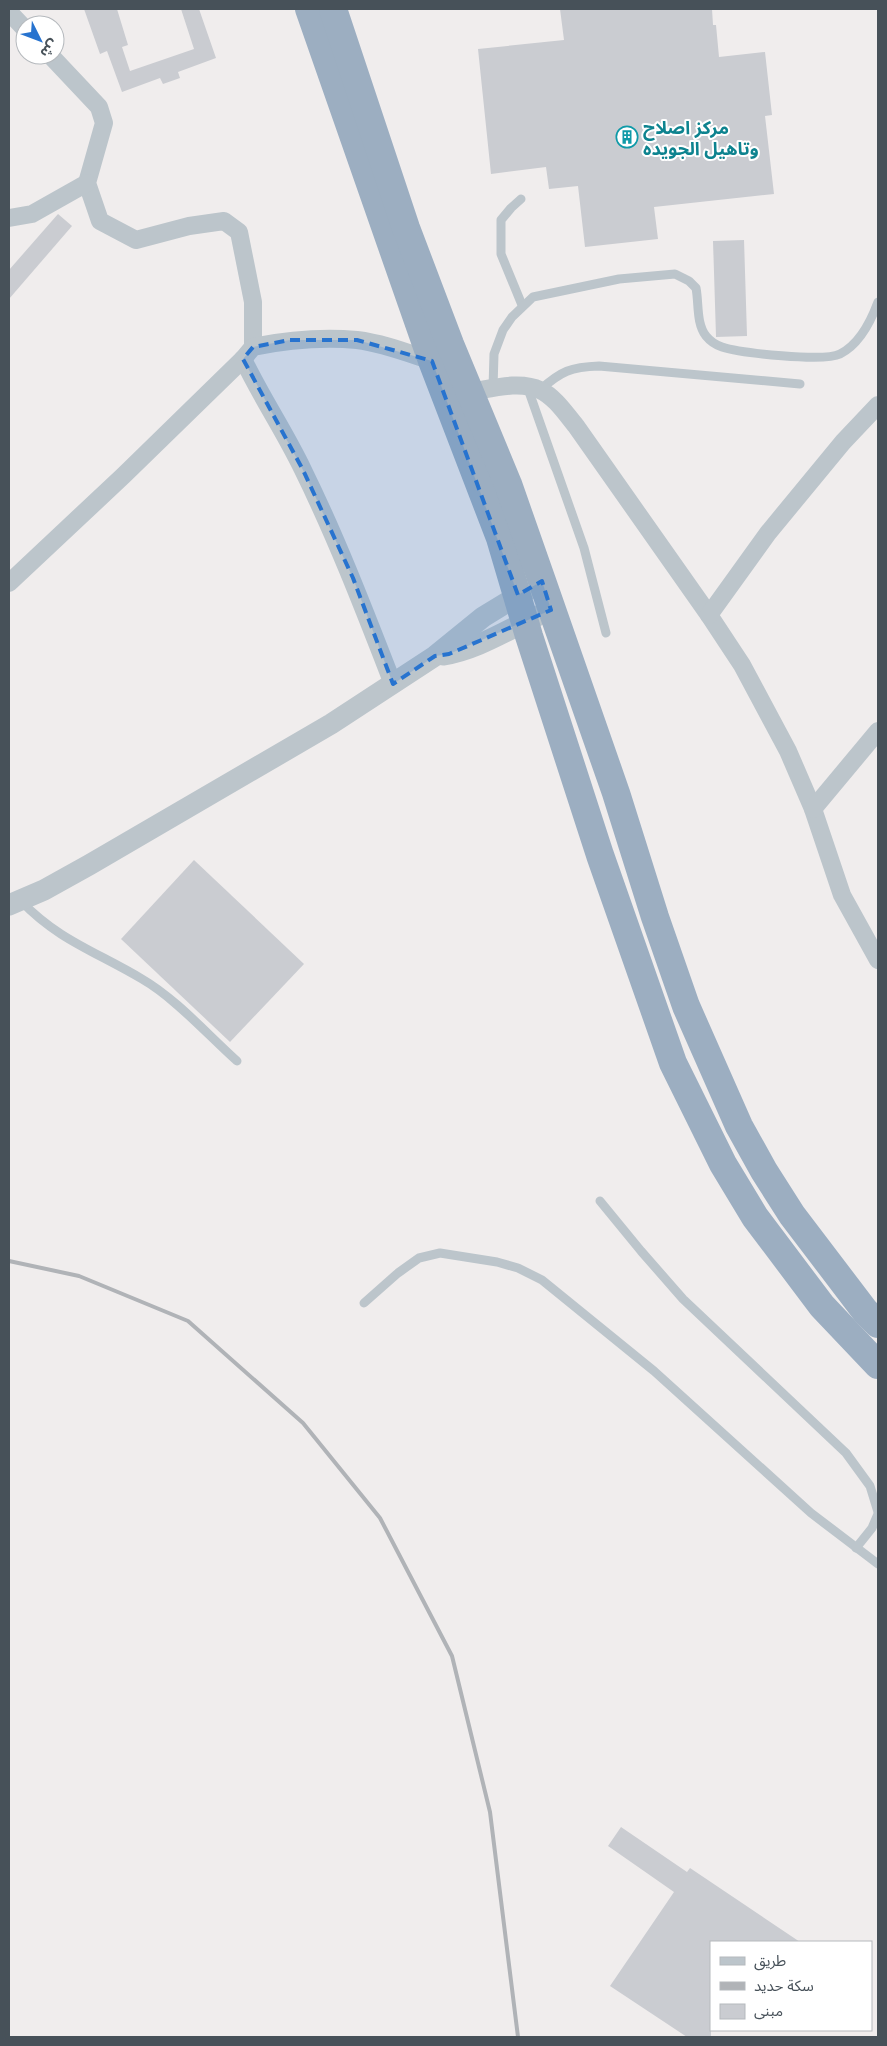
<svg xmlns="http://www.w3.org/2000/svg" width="887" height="2046" font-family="'Noto Sans','Noto Sans Arabic',sans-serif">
<rect width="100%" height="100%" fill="#f0eded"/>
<g fill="#caccd1">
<polygon points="84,9 117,9 128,45 122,47 130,71 194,49 181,9 199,9 216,58 178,72 180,78 163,84 160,78 122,92 107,51 100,54"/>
<polygon points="560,9 712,9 713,25 716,25 719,57 765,52 772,115 765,116 774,194 654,207 658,239 585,247 578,186 549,189 546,167 491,174 478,49 564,40"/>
<polygon points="58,214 72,226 9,299 9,270"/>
<polygon points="744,240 747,336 716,337 713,241"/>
<polygon points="194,860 304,964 230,1042 121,939"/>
<polygon points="621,1827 687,1872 690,1868 800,1942 711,1942 711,2037 687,2037 610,1986 674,1892 608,1846"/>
</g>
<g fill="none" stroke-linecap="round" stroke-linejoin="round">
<g stroke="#bcc5cb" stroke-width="9">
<polyline points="521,199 511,208 501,220 501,254 522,305"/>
<polyline points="527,386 584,548 606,633"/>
<path d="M493,388L494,354L503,330L512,317L533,297L619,279L675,274L689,281L696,288C699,303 696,323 706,336C710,341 716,345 722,347C740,353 824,362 840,354C860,344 871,321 878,302"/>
<path d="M540,390C561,371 571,367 599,366L800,384"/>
<path d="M21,901C58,940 97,952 142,979C175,998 208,1035 237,1061"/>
<polyline points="600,1201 641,1251 683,1299 846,1453 870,1486 878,1512"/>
<polyline points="364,1303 398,1273 419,1258 440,1253 497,1262 518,1268 542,1280 654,1371 811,1513 878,1564"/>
<polyline points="856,1548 872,1528 878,1514"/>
</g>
<g stroke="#bcc5cb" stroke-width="18">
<polyline points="9,12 25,29"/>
<polyline points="50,55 99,107 104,123 87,183 100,221 136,240 189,226 224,221 239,232 253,302 253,347"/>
<polyline points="9,218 32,214 87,183"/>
<path d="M243,359C261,397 285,432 303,470C337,539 365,612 393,684"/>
<path d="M469,392C490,389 520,380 540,390C555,397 566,414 576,426L709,615L742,665L788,751L813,809L842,895L878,960"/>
<path d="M9,583L123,476L243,359L253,347C287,340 322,337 357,340C382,343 408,353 432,361"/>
<polyline points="709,615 768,533 843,442 878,405"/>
<polyline points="813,809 878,731"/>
</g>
<g stroke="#bcc5cb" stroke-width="21">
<path d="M443,655C476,650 507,630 537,616"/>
<polyline points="9,905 44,890 89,865 331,724 435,656 483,617 529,589"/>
</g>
<g stroke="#9caec1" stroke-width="28">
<polyline points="309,9 432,361 500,538 529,636 600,855 673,1063 723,1164 755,1217 822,1306 878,1365"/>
<polyline points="333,9 406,228 450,344 508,484 542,581 616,793 655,917 686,1006 739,1126 764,1171 792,1215 865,1311 878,1324"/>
</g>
<polyline stroke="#b0b3b7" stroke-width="4" points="9,1261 79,1276 188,1321 303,1423 380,1518 452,1656 490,1812 518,2037"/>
</g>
<path fill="#2773cf" fill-opacity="0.2" stroke="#2773cf" stroke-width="4" stroke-dasharray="10 6" stroke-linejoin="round" d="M290,340H357L432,361L518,595L542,581L551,610L449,654L435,656L393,684L353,578L303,470L243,359L253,347Z"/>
<defs>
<g id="building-ring" transform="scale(1.125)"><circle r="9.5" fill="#fff" stroke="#0f9aa8" stroke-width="1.5"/><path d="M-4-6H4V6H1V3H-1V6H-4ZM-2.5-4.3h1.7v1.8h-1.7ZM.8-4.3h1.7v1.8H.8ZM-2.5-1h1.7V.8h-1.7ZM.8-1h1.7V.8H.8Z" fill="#0f9aa8"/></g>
</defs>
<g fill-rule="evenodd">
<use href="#building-ring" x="627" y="137"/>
</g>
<g text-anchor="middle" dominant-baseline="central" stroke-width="4" stroke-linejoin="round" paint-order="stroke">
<g font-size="18" font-weight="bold" fill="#0d838f" stroke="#fff" text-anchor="start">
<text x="643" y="127">مركز اصلاح<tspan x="643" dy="21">وتاهيل الجويده</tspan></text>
</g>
</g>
<rect width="887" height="2046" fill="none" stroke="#475159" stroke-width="20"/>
<rect x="710" y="1941" width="162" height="90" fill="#ffffff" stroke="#b5b9bd"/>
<rect x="720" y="1957" width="25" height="8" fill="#bcc5cb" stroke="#b5b9bd"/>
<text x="754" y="1966" font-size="15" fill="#475159">طريق</text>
<rect x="720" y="1982" width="25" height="8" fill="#b0b3b7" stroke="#b5b9bd"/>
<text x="754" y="1991" font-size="15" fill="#475159">سكة حديد</text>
<rect x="720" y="2004" width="25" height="15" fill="#caccd1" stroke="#b5b9bd"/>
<text x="754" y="2016" font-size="15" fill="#475159">مبنى</text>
<g transform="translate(40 40) rotate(132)"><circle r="24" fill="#ffffff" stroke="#b5b9bd"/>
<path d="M0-4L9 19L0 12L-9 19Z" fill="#2773cf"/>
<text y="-8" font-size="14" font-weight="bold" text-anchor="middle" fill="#475159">ش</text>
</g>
</svg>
